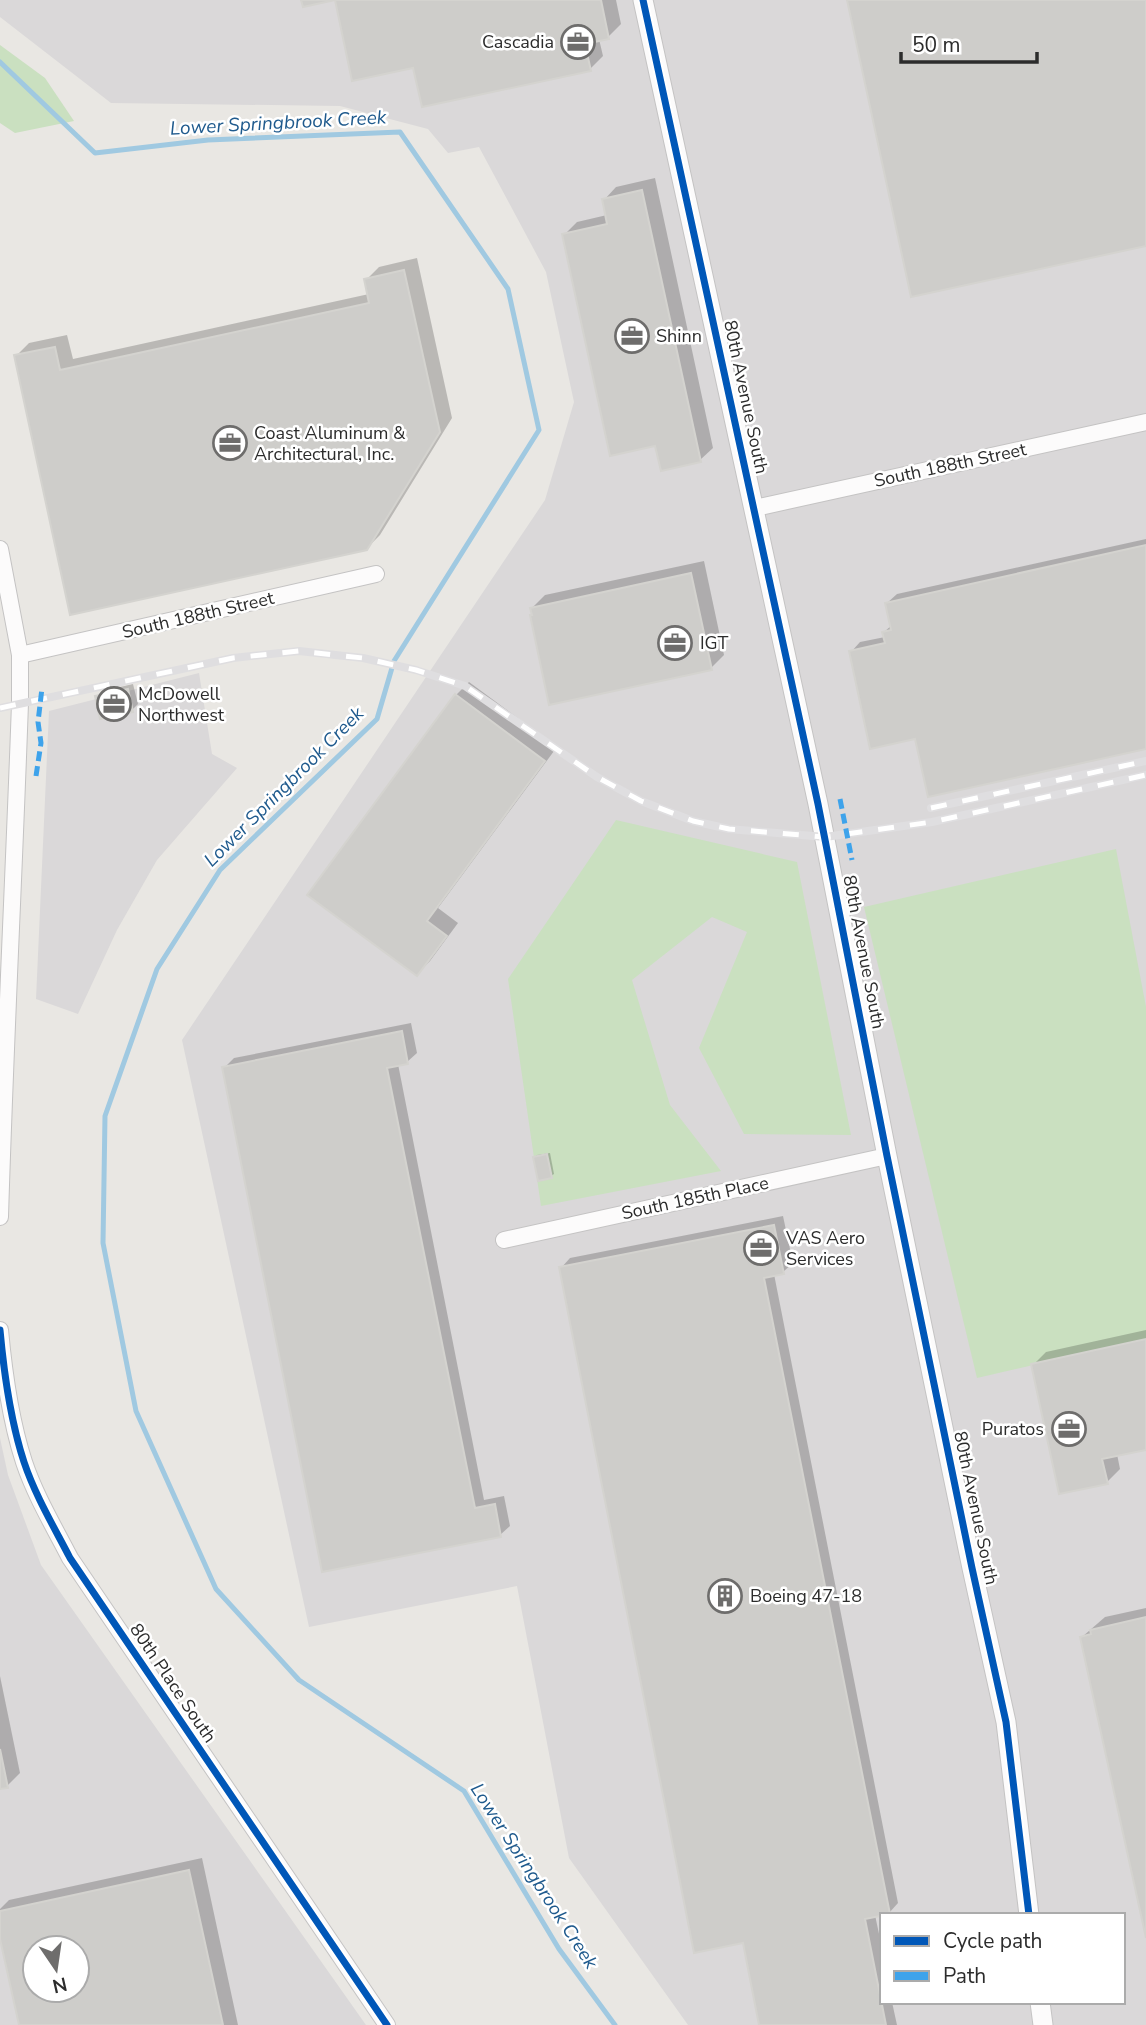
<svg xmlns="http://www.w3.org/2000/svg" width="1146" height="2025" font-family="'Nunito Sans',sans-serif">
<rect width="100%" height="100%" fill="#e9e7e3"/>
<g fill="#dad8d9" fill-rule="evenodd">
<path d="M0,0H1146V2025H688L569,1858L517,1586L309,1627L182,1040L545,500L574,402L546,272L479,147L448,153L428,129L340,106L111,103L0,17ZM882,1915H1123V2002H882Z"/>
<polygon points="199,673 212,754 237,768 157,860 117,930 78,1014 36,999 49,711"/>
<path d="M0,1438L8,1475L41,1565L366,2025H0ZM35,1948H77V1990H35Z"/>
</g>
<g fill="#cae0c0">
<polygon points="0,45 45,78 74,121 15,133 0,123"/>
<polygon points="616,820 797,862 851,1135 744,1134 699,1048 747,932 712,917 632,980 670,1105 721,1171 541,1206 508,979"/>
<polygon points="1116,849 1146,1007 1146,1339 977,1378 864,907"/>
</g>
<g fill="#0003" fill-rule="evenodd">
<polygon points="337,0 616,0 621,24 608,37 599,39 603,56 590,69 415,66"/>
<polygon points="655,178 713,448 700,460 657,444 564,235 577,222 607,215 604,200 616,187"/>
<polygon points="417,258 452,418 380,535 367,548 16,356 29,343 67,335 73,359 369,294 366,280 379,267"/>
<polygon points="1146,539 1146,747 916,737 851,652 860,642 885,637 884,632 892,625 887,603 897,594"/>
<polygon points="704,561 724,655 711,668 533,614 532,608 545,595"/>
<polygon points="469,682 557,747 438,908 458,923 430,961 417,974 456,695"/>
<polygon points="133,684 138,704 132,710 97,697 103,691"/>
<polygon points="411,1023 417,1053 407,1062 398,1064 484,1500 504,1496 510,1526 500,1535 323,1570 224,1068 234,1058"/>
<polygon points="550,1153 554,1174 551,1176 535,1158 537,1155"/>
<polygon points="783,1216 793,1263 783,1272 774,1274 898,1903 889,1913 875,1915 882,1948 882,2002 892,2002 897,2025 761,2025 744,1941 561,1268 570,1258"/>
<polygon points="1146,1330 1146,1448 1117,1454 1120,1469 1107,1482 1033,1365 1046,1352"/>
<polygon points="1146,1608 1146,1930 1082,1637 1105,1617"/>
<polygon points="0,1676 20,1773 7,1786 0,1788"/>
<path d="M202,1858L238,2025H21L0,1931V1909L9,1900ZM35,1948H77V1990H35Z"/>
</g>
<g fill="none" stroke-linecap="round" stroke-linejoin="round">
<polyline stroke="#a0c9e1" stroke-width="5" points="0,62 95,153 208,140 400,132 508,289 539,430 394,661 377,719 220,870 157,969 105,1116 103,1243 136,1411 216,1589 299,1680 464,1791 559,1949 615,2025"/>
</g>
<g fill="#cecdca" stroke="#d4d3cf" stroke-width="2" fill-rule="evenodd">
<polygon points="301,0 601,0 609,39 585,44 591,71 422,107 413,68 352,81 335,0 303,7"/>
<polygon points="847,0 1146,0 1146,246 911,297"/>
<polygon points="642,190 701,462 661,471 655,446 610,456 562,234 607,224 602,199"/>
<polygon points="404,270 440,432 367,550 70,615 14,355 55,347 60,370 369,303 364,279"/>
<polygon points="1146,545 1146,749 928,797 915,739 870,749 849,651 885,643 882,632 891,630 885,603"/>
<polygon points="691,573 712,670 549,705 530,615 532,615 530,608"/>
<polygon points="128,689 133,712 100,719 95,696"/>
<polygon points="455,694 545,761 427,921 447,936 417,976 307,895"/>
<polygon points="402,1031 408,1064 387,1068 475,1508 495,1504 501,1537 322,1572 222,1067"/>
<polygon points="547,1154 552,1178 538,1181 533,1157"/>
<polygon points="774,1225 784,1274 764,1278 890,1914 865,1919 886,2025 759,2025 743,1943 694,1953 559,1267"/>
<polygon points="1146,1339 1146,1450 1102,1459 1108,1484 1059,1494 1031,1364"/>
<polygon points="1146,1617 1146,1938 1080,1637 1091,1634 1090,1630"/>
<polygon points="0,1749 8,1788 0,1789"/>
<path d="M189,1870L223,2025H19L0,1939V1911ZM35,1948H77V1990H35Z"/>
</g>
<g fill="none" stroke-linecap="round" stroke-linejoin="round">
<g stroke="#c4c3c3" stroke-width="18">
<g id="minor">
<polyline points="755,508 1146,422"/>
<path d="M0,549L20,655V703C14,875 5,1046 0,1217"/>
<polyline points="20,655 376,574"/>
<polyline points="504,1240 887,1156"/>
<path d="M0,1330C4,1374 10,1419 24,1462C35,1495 54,1527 70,1558L387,2025"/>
</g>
</g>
<g stroke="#c4c3c3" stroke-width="21">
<g id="tertiary">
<polyline points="643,0 818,804 887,1156 972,1568 1006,1722 1029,1915"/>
<polyline points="1040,2002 1043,2025"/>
</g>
</g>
<use href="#minor" stroke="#fcfbfb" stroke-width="16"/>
<use href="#tertiary" stroke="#fcfbfb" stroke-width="19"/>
<g stroke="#dfdee0" stroke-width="8">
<g id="rail">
<polyline points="0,708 233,658 299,651 363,658 416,670 465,686 597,777 641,801 693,821 729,829 825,837 932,822 1146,775"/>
<polyline points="931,808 1146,761"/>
</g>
</g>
<use href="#rail" stroke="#fff" stroke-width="5" stroke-dasharray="16" stroke-linecap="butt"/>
<g stroke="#3ea3eb" stroke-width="5" stroke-dasharray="10 5" stroke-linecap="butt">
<polyline points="36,776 41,743 38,722 42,688"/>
<polyline points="840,799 852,860"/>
</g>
<g stroke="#fff" stroke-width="11">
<g id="cycleway">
<polyline points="643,0 818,804 887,1156 972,1568 1006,1722 1029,1915"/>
<path d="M0,1330C4,1374 10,1419 24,1462C35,1495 54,1527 70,1558L387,2025"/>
</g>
</g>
<use href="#cycleway" stroke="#0057b8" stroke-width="7"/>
</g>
<defs>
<g id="office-ring" transform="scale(1.75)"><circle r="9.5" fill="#fff" stroke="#6e6d6c" stroke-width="1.5"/><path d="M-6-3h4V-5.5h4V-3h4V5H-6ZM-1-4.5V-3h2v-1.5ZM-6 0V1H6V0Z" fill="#6e6d6c"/></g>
<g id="building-ring" transform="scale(1.75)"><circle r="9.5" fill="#fff" stroke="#6e6d6c" stroke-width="1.5"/><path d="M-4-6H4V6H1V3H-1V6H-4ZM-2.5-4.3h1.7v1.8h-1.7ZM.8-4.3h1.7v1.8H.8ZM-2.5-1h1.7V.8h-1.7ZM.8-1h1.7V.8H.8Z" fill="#6e6d6c"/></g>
</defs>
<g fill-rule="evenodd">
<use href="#office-ring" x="578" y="42"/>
<use href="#office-ring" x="632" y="336"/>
<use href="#office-ring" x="230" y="443"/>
<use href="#office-ring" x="675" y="643"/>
<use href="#office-ring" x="114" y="704"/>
<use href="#office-ring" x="761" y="1248"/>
<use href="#office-ring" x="1069" y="1429"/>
<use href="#building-ring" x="725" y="1596"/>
</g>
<g text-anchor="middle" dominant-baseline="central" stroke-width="5" stroke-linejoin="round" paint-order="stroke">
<g font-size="18" fill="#2c2c2c" stroke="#fff" text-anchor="start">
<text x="554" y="42" text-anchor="end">Cascadia</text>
<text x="656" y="336">Shinn</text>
<text x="254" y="433">Coast Aluminum &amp;<tspan x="254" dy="21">Architectural, Inc.</tspan></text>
<text x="700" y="643">IGT</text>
<text x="138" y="694">McDowell<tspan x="138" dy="21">Northwest</tspan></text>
<text x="786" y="1238">VAS Aero<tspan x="786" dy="21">Services</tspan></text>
<text x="1044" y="1429" text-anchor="end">Puratos</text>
<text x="750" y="1596">Boeing 47-18</text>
</g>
<g font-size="18" fill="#2c2c2c" stroke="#fff">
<text transform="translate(746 397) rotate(78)">80th Avenue South</text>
<text transform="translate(950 465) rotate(-12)">South 188th Street</text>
<text transform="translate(198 615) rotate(-13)">South 188th Street</text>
<text transform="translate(864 952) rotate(79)">80th Avenue South</text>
<text transform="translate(695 1198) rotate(-12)">South 185th Place</text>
<text transform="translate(976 1508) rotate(78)">80th Avenue South</text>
<text transform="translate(173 1683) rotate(56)">80th Place South</text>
</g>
<g font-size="19" font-style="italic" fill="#1f5a8d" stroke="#fff">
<text transform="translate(278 123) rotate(-3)">Lower Springbrook Creek</text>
<text transform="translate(284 787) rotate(-45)">Lower Springbrook Creek</text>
<text transform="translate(534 1876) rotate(57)">Lower Springbrook Creek</text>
</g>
</g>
<rect x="880" y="1913" width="245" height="91" fill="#ffffff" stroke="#ababab" stroke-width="2"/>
<rect x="894" y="1936" width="35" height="10" fill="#0057b8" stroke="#ababab" stroke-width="2"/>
<text x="943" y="1948" font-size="21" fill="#2c2c2c">Cycle path</text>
<rect x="894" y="1971" width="35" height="10" fill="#3ea3eb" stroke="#ababab" stroke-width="2"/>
<text x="943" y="1983" font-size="21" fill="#2c2c2c">Path</text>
<g transform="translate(56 1969) rotate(167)"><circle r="33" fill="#ffffff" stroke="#ababab" stroke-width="2"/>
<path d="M0-5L12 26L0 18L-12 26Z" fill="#6e6d6c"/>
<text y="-10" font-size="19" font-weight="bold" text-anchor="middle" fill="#2c2c2c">N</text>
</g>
<path d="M901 52v10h136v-10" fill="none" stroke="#2c2c2c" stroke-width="3.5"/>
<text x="912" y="52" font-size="21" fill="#2c2c2c" stroke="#ffffff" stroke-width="5" paint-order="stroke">50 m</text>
</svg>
